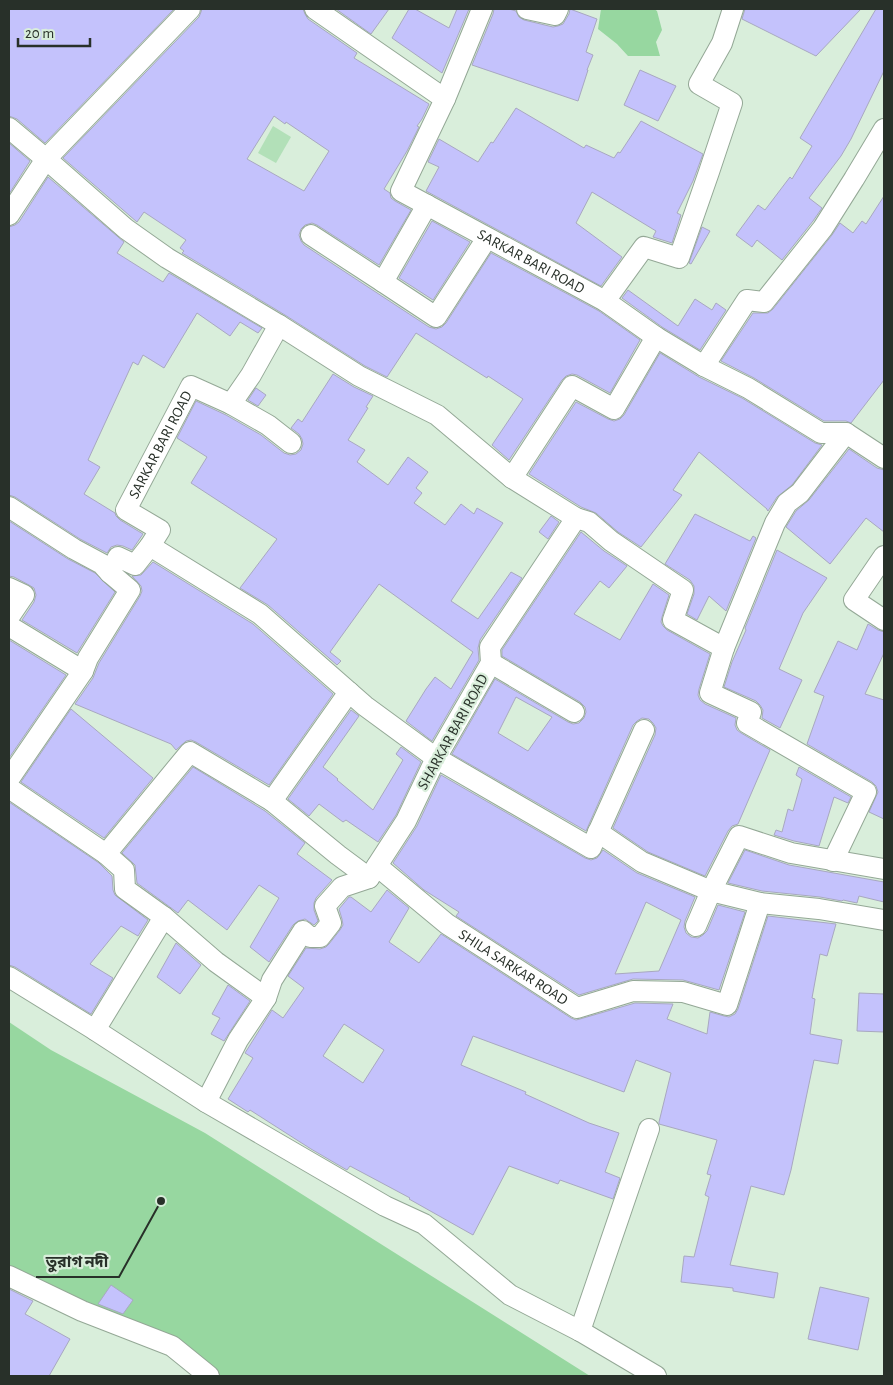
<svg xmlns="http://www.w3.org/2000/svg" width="893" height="1385" font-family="'Alegreya Sans','Noto Sans Bengali',sans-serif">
<rect width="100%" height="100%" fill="#d9eedb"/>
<polygon fill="#b2e0b8" points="273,126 291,137 276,163 258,153"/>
<g fill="#97d7a0">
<polygon points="601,9 654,9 657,11 662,30 656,42 660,56 628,56 617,44 598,29"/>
<polygon points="9,1022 51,1050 205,1133 590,1376 204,1376 9,1269"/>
</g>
<g fill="#c4c2fc" stroke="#a8a8c0" fill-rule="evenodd">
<polygon points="9,9 174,9 45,143 17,119 9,116"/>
<path d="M202,9H303L305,14L308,19L357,53L354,58L429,104L422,119L417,126L419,127L407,151L384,189L390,193L391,198L395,201L411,210L379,265L317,225L312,223L305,225L301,229L299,235L301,241L304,245L429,327L436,329L442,327L446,323L491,253L599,311L640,340L610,393L577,375L572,374L566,376L562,380L509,460L492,445L523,399L488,376L487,378L416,333L387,377L365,366L285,315L182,253L184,251L180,248L186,240L144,212L137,222L63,158L199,17L201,12ZM274,116L285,124L286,122L329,151L304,191L247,159Z"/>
<polygon points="336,9 389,9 371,34"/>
<polygon points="409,9 415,9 449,28 457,9 469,9 442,73 392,38"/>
<polygon points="494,9 509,9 516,11 519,17 524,20 553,27 558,26 563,24 569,14 570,9 597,19 586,52 593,55 587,70 588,70 578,101 472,65 493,14"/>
<polygon points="745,9 861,9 816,56 742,19"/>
<polygon points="876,9 884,9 884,71 851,139 841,156 809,198 822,208 813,221 782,260 757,240 752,247 736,235 758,205 765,210 790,177 792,179 812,146 800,138"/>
<polygon points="640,70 676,86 658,121 624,105"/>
<polygon points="516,108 584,148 586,145 614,158 618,152 620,153 641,121 703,154 693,181 677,213 681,215 672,243 653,237 656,231 592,192 576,223 622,257 601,286 426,191 439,167 428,162 439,139 478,162 491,142 493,143"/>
<polygon points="9,143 30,161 9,194"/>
<polygon points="48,177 124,242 117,253 163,282 169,273 262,328 258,333 240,322 230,336 197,313 164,368 143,355 138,365 133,362 88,460 100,467 84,494 115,513 116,516 120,520 143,534 132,550 123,546 117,545 111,547 107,553 80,539 15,497 9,495 9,227 15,225 19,222"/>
<polygon points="884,196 884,380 851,423 846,421 824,421 754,378 721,361 753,313 768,313 773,309 832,235 840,223 853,233 862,221 866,224"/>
<polygon points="432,221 470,242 433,300 399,278"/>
<polygon points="702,227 710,231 691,264 689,263"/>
<polygon points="628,290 678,326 695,299 712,310 716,303 726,310 700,350 662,327 622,298"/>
<polygon points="660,353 699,377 742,398 815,443 822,445 792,485 777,497 768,511 767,510 767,509 699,452 673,490 682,495 641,547 618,532 596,513 581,507 529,474 576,402 608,419 614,421 620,419 624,415"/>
<polygon points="333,374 354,387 373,396 366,407 368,408 348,440 365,450 357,462 388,485 408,457 428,472 416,488 422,493 414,503 445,525 461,504 474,514 477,508 503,523 451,601 478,619 511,572 522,578 480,640 478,648 479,660 432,741 406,721 426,689 435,677 451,689 473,652 379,584 330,652 341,661 337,665 268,605 240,588 277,539 191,483 207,457 177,438 196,401 226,415 261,435 284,453 290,455 296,454 301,450 303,444 302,439 299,434 291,428 298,419 302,422"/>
<polygon points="256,388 266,395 258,406 248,400"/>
<polygon points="849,449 877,468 884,470 884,532 866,518 830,564 786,527 796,511 809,500"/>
<polygon points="695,514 750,541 753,536 756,538 726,611 709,596 697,620 687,614 694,594 694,586 690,580 665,564"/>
<polygon points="551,516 559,522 548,539 539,532"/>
<polygon points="9,521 68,559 95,573 115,592 77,653 22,620 34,602 36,595 34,588 29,585 14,577 9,576"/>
<path d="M581,532L604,551L627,566L609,588L600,581L574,614L620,640L653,584L669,595L662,617L661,622L663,626L667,630L710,654L699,689L698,695L700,700L705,704L736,718L735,725L737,730L741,733L770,750L738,824L732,826L728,831L705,876L648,852L613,828L655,735L656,728L653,723L649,719L642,718L637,721L633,725L586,831L452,754L495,679L568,722L573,724L579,723L584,718L586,712L585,707L580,702L502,656V650ZM516,697L552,717L528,751L498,733Z"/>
<polygon points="777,550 827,578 803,613 779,669 802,680 780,728 762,718 763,710 760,705 756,701 724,687 732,662 746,630 745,628"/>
<polygon points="153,562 253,624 333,694 269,785 196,742 191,740 186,741 176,750 171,744 75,704 93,678 99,663 140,596 142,591 141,586 132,576 141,575"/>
<polygon points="868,624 878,630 884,632 884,653 865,694 884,700 884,819 869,812 878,792 876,786 872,782 807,744 824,696 814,692 838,641 857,650"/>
<polygon points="9,640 66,675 9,758"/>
<polygon points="71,709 153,778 104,838 21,782"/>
<polygon points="351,710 359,716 323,767 338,779 337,780 373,810 403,760 396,754 401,747 421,762 396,815 378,842 346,820 343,822 319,804 309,816 288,799"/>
<polygon points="193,767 265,811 305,843 297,854 332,880 316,898 314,903 314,910 318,921 314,925 305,919 298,921 293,925 269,962 250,947 279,898 259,885 227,930 188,900 178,913 137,883 135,865 122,853"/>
<polygon points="799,767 851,797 848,803 834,797 819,846 794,841 774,835 776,830 782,832 788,809 793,811 802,779 796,775"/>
<path d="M441,775L585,858L591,860L597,858L603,850L637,873L695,897L685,921L684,927L686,933L691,937L698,938L703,935L707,931L718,905L745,912L719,990L683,980L633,979L579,995L456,916L459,912L424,890L393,863L417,826ZM646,902L681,920L659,971L615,974Z"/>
<polygon points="9,802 99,863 112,876 113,890 115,895 148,920 138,936 121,926 90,964 113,978 91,1014 15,967 9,965"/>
<polygon points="745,850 789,865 884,882 884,902 859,896 857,903 843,900 842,901 820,897 762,891 728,883"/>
<path d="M387,890L409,908L389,942L419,963L441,934L571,1018L576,1020L580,1019L635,1003L673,1004L667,1019L707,1034L710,1012L724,1016L729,1017L735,1014L738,1009L768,916L836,924L827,956L820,954L812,998L815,999L810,1034L842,1040L838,1064L814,1060L791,1170L784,1195L751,1186L730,1265L778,1273L774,1298L733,1291V1288L681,1282L684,1256L694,1257L709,1197L705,1195L711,1175L707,1174L717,1140L659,1124V1122L671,1073L636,1060L624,1092L473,1036L461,1065L526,1092L525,1094L589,1123L619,1133L605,1172L620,1178L613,1199L560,1180L558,1184L509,1166L473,1235L409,1199L410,1198L350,1166L347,1170L311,1149L250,1110L248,1112L228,1099L253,1058L245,1053L272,1010L283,1018L304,988L288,976L306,948L320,949L326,947L329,944L340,930L343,925L342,919L339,909L349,897H351L371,912ZM344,1024L384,1050L363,1083L323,1056Z"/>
<polygon points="176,943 201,965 180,994 157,977"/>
<polygon points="228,985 250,1001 224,1041 211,1034 220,1018 212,1014"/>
<polygon points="859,993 884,994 884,1032 857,1031"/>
<polygon points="111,1285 133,1300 123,1314 98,1304"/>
<polygon points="820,1287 869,1298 858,1350 808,1339"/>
<polygon points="9,1289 33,1301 25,1314 70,1339 49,1376 9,1376"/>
</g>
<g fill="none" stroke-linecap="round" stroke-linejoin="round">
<g stroke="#94a896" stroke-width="22">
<g id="minor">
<path id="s1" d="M315,9L445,99L401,191L605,301L656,337L704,366L748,388L821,433H846L884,458"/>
<polyline points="527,9 555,15 558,9"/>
<polyline points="445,99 482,9"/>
<polyline points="9,128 46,159 126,229 167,258 279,325 359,376 437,415 512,478 576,518 490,647 491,663 436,758 406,821 369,878 342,887 325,906 331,923 320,937 310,937 303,931 272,980 266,998 238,1040 206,1102"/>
<polyline points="9,215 46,159 190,9"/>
<polyline points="311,235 383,282 427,205"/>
<polyline points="383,282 436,317 487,238"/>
<polyline points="605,301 644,247 679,258 709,172 732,103 699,84 722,43 733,9"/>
<polyline points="704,366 747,300 764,302 823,228 854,179 884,129"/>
<polyline points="231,404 268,425 291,443"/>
<polyline points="512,478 572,386 614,409 656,337"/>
<polyline points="9,507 74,549 102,564 110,573"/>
<polyline points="576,518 589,522 611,541 683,590 673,620 724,648 710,693 751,712 747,723 866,792 833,861"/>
<polyline points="150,546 260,614 365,706 436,758 591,848 644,730"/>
<polyline points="884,556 854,600 884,620"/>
<polyline points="9,588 24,595 9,617"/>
<polyline points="9,626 83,671"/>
<polyline points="724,648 775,523 787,503 800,493 846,433"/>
<polyline points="491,663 574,712"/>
<path id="s2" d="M9,779L83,671L88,658L130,590L110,573L118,557L135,565L150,546L160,530L126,510L191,386L231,404L251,375L279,325"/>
<polyline points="9,788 106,854"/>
<polyline points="272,801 338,855 369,878"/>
<polyline points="598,832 642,862 711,891 760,903 819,909 884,920"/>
<path id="s3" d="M377,866L447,924L577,1008L633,991L683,992L727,1005L760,903"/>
<polyline points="164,917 125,889 124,870 106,854 190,752 272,801 349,692"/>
<polyline points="696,926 711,891 739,836 791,853 884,869"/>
<polyline points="9,977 95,1030 206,1102 385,1206 424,1224 510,1295 580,1331 656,1376"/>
<polyline points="95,1030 164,917 216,962 266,998"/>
<polyline points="9,1276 82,1311 172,1346 209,1376"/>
<polyline points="580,1331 649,1129"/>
</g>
</g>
<use href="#minor" stroke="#fff" stroke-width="20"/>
</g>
<g text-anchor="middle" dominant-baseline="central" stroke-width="4.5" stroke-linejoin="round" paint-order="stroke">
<g font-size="15" fill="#283029" stroke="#d9eedb">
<text stroke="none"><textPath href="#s1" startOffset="408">SARKAR BARI ROAD</textPath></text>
<text stroke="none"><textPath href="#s2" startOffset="444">SARKAR BARI ROAD</textPath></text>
<text transform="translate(453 732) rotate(-61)">SHARKAR BARI ROAD</text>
<text stroke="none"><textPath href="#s3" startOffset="170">SHILA SARKAR ROAD</textPath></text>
</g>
</g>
<path fill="none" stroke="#283029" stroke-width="2" d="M161 1201L119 1277H36"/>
<circle fill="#283029" stroke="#d9eedb" stroke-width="2" cx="161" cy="1201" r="5"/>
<g font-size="16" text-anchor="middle" font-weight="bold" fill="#283029" stroke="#d9eedb" stroke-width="4.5" stroke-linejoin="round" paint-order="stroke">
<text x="77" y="1267">তুরাগ নদী</text>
</g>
<rect width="893" height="1385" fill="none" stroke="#283029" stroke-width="20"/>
<path d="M18 38v8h72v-8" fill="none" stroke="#283029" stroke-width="2.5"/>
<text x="25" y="38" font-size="15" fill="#283029" stroke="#d9eedb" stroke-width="4" paint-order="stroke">20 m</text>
</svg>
